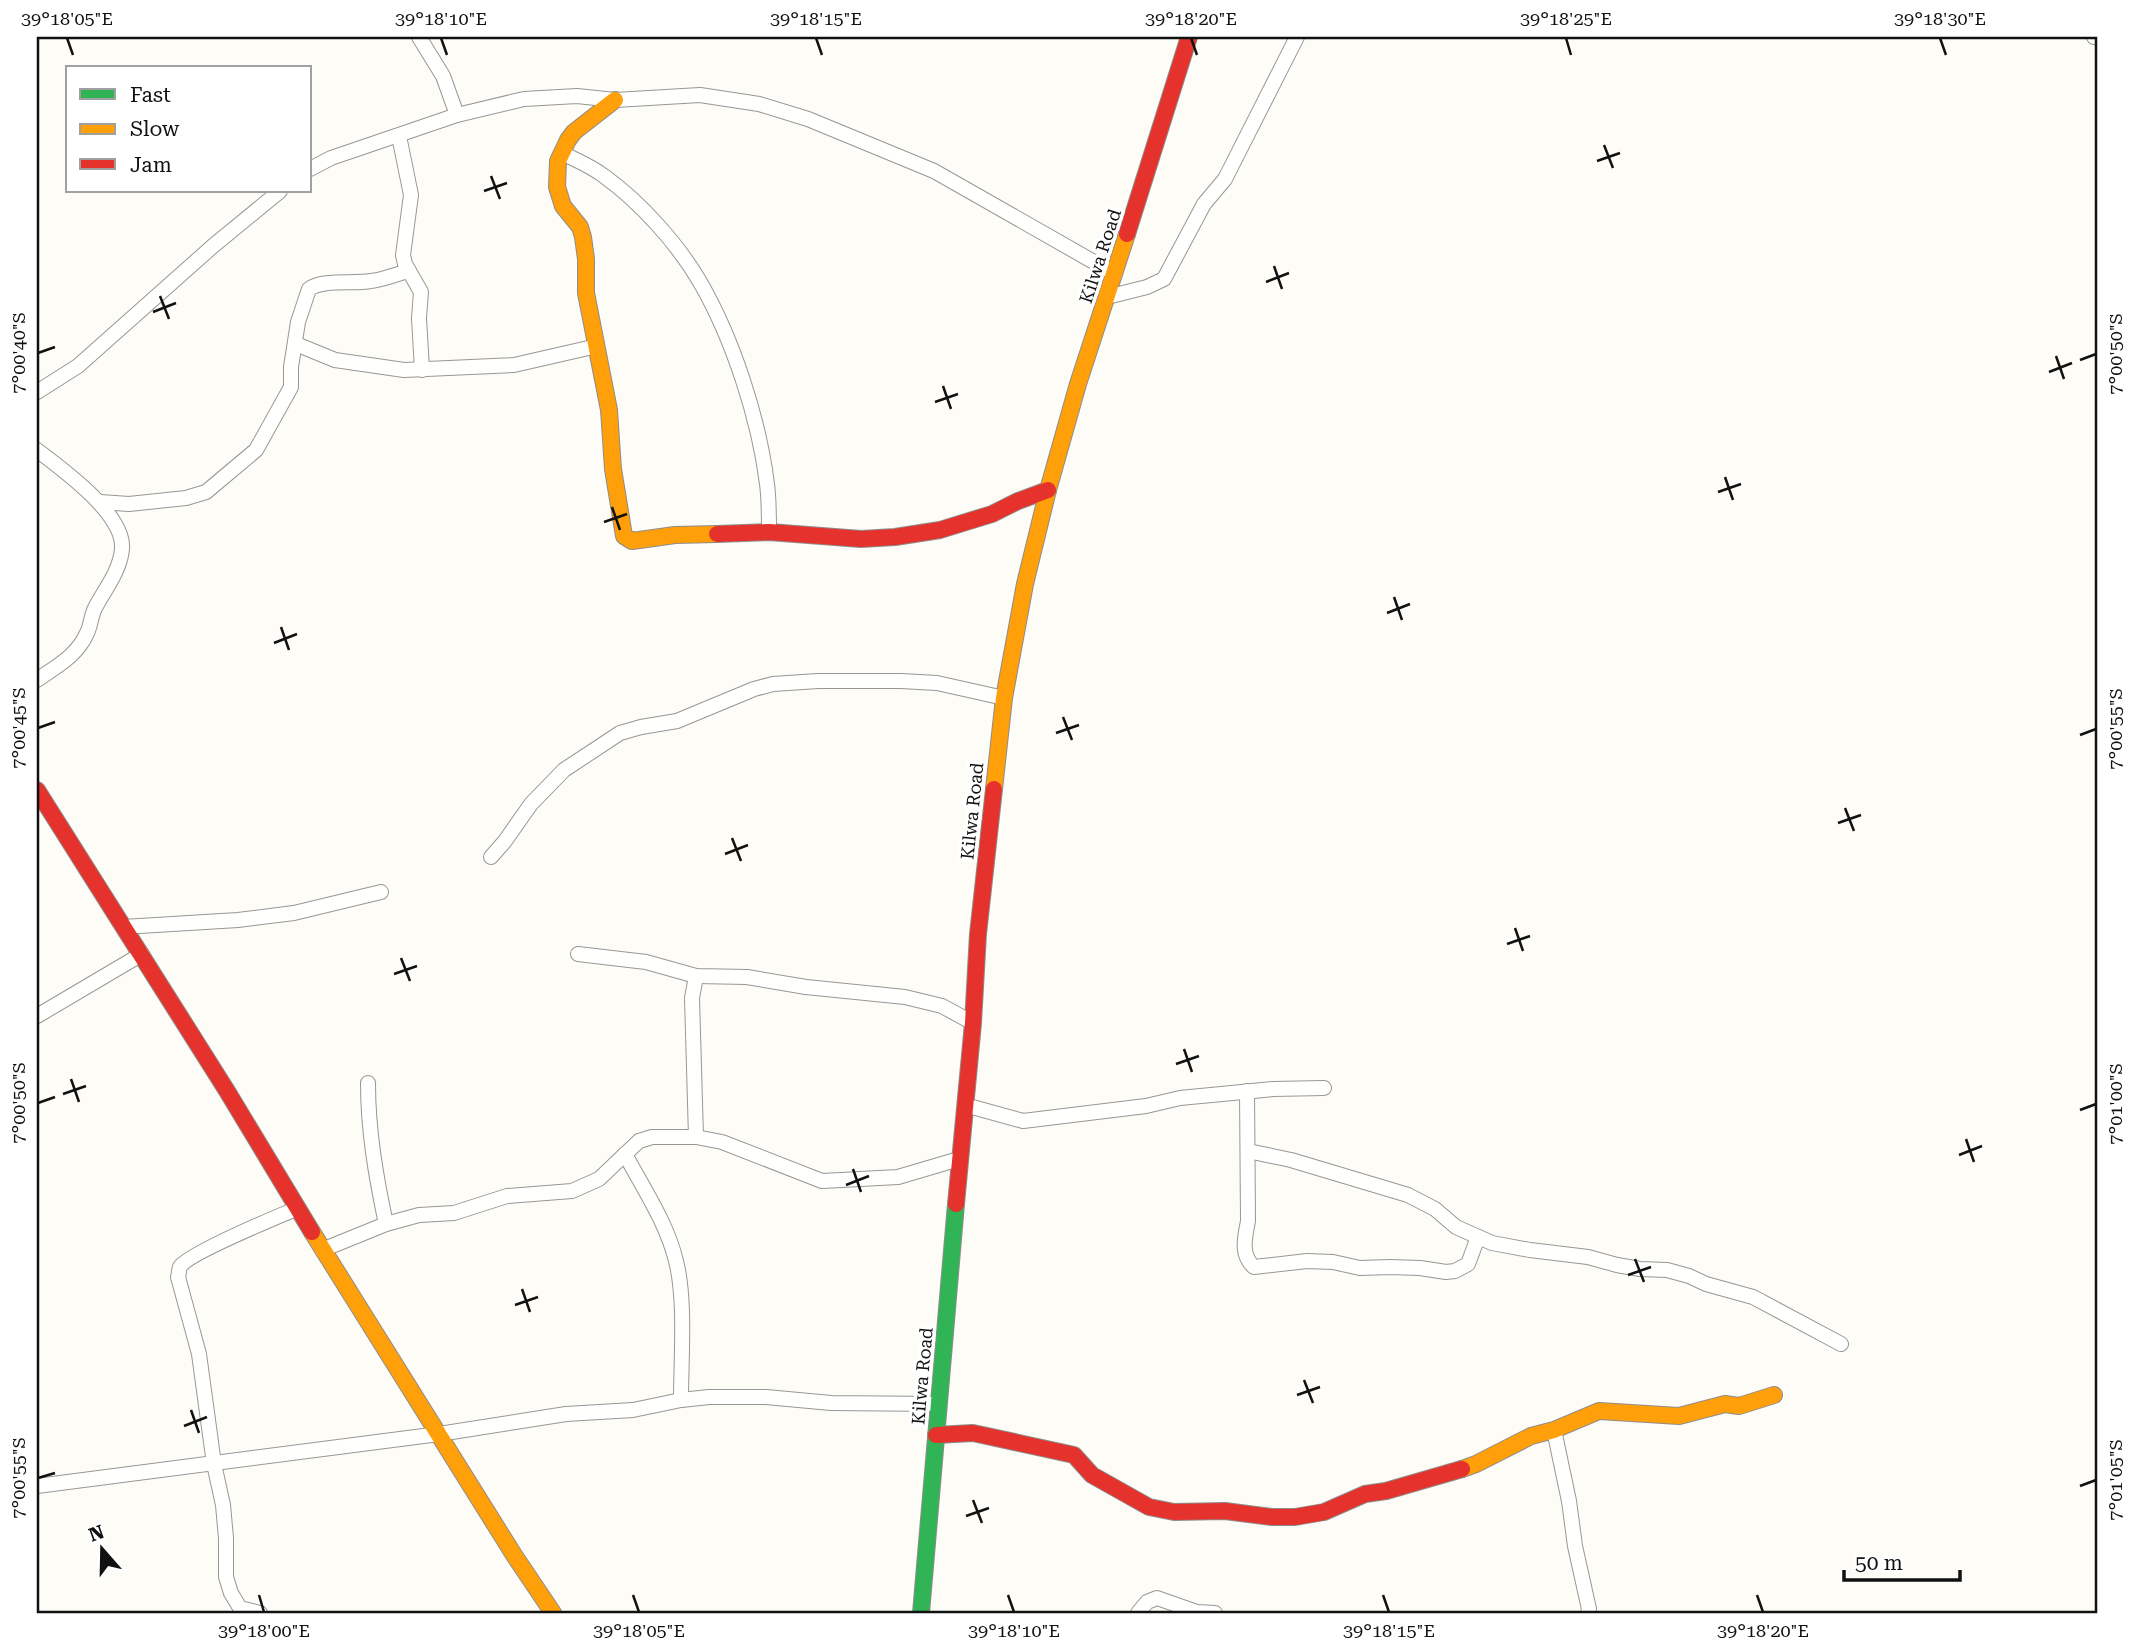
<svg xmlns="http://www.w3.org/2000/svg" width="2135" height="1650" font-family="'Roboto Serif',serif">
<rect width="100%" height="100%" fill="#fdfcf7"/>
<g fill="none" stroke-linecap="round" stroke-linejoin="round">
<g stroke="#979795" stroke-width="16">
<g id="street">
<polyline points="419,37 443,76 457,115"/>
<polyline points="2094,37 2098,37"/>
<polyline points="399,136 411,195 403,255 405,264 421,292 419,318 422,370"/>
<path d="M562,153C576,160 591,166 604,176C640,202 678,244 700,282C733,339 759,419 767,484C769,499 769,516 769,532"/>
<polyline points="310,169 331,158 457,115 524,99 577,96 615,100 700,95 759,104 808,119 934,171 1115,274"/>
<polyline points="1107,297 1147,287 1164,279 1204,204 1225,179 1297,37"/>
<polyline points="296,344 335,360 404,370 514,365 597,346"/>
<polyline points="37,392 78,366 213,246 280,191"/>
<path d="M37,450C62,469 125,514 122,549C120,571 105,589 95,608C91,616 91,625 87,633C77,656 57,666 37,680"/>
<path d="M100,502L129,504L186,498L206,492L256,450L291,387V367L298,322L309,289C322,279 353,284 371,281C383,280 396,274 409,271"/>
<polyline points="491,857 505,841 531,804 564,770 620,733 641,727 677,721 754,689 773,684 818,681 901,681 937,683 1004,698"/>
<polyline points="123,927 238,920 294,913 381,892"/>
<polyline points="578,954 646,962 696,976 747,977 806,987 905,997 942,1006 973,1023"/>
<polyline points="37,1016 142,954"/>
<path d="M368,1083C368,1131 376,1177 386,1224"/>
<path d="M1247,1091L1248,1221C1245,1237 1240,1255 1254,1267L1307,1261L1333,1262L1360,1268L1390,1267L1420,1268L1446,1272L1455,1271L1468,1264L1478,1237"/>
<polyline points="965,1105 1023,1121 1146,1106 1180,1098 1273,1089 1324,1088"/>
<polyline points="696,1137 692,998 696,976"/>
<polyline points="1248,1151 1291,1160 1408,1195 1435,1209 1456,1227 1492,1243 1530,1250 1588,1257 1617,1265 1640,1269 1667,1270 1689,1276 1706,1284 1753,1297 1841,1344"/>
<path d="M625,1154C643,1188 667,1223 676,1261C686,1300 681,1358 681,1400"/>
<polyline points="322,1250 386,1224 419,1215 454,1213 507,1196 572,1191 599,1179 639,1141 652,1137 696,1137 722,1142 822,1181 898,1177 959,1159"/>
<polyline points="1554,1430 1569,1501 1575,1546 1589,1609 1588,1613"/>
<polyline points="37,1486 439,1434 566,1414 633,1410 681,1400 709,1397 766,1397 831,1403 938,1404"/>
<path d="M260,1613L240,1608L231,1593L226,1577V1538L223,1505L214,1464L199,1354L178,1277C179,1275 179,1268 180,1267C187,1254 279,1216 298,1208"/>
<polyline points="1138,1613 1147,1602 1157,1598 1197,1612 1215,1613"/>
</g>
</g>
<g stroke="#8e8d8b" stroke-width="18">
<polyline id="fast" points="921,1613 956,1204"/>
</g>
<g stroke="#8e8d8b" stroke-width="18">
<g id="slow">
<polyline points="615,100 574,132 568,140 558,161 557,187 563,206 580,227 583,237 586,259 586,293 609,410 613,469 624,536 632,541 675,535 717,534"/>
<polyline points="994,789 1004,698 1025,584 1048,490 1078,384 1127,234"/>
<polyline points="312,1232 514,1555 553,1613"/>
<polyline points="1462,1469 1476,1464 1531,1436 1554,1430 1599,1411 1679,1416 1725,1404 1739,1406 1774,1395"/>
</g>
</g>
<g stroke="#8e8d8b" stroke-width="18">
<g id="jam">
<polyline points="1127,234 1189,37"/>
<polyline points="717,534 769,532 861,539 895,537 940,530 992,514 1018,501 1048,490"/>
<polyline points="37,790 227,1091 312,1232"/>
<polyline points="956,1204 973,1023 978,934 994,789"/>
<polyline points="936,1435 973,1433 1074,1455 1092,1475 1149,1507 1174,1512 1225,1511 1272,1517 1295,1517 1324,1512 1365,1494 1386,1491 1462,1469"/>
</g>
</g>
<use href="#street" stroke="#fffffe" stroke-width="14"/>
<use href="#fast" stroke="#30b455" stroke-width="16"/>
<use href="#slow" stroke="#ff9f0a" stroke-width="16"/>
<use href="#jam" stroke="#e5322d" stroke-width="16"/>
</g>
<path fill="none" stroke="#111" stroke-width="2.5" d="M67,38L73,55M441,38L447,55M816,38L822,55M1191,38L1197,55M1566,38L1571,55M1940,38L1946,55M1604,145L1613,168M1597,161L1620,153M491,176L500,199M484,191L507,183M1274,266L1282,289M1266,282L1289,273M160,296L169,319M153,312L176,303M38,353L55,347M2056,356L2064,379M2080,360L2096,354M2049,372L2072,363M943,386L951,409M935,402L958,394M1725,477L1733,500M1718,492L1741,484M612,507L620,530M604,522L627,514M1394,597L1402,620M1387,613L1410,604M281,627L289,650M274,643L297,634M1063,717L1072,740M38,728L55,722M1056,733L1079,725M2080,735L2096,729M1845,808L1854,831M1838,823L1861,815M732,838L741,861M725,854L748,845M1515,928L1523,951M1507,944L1530,936M401,958L410,981M394,974L417,966M1184,1049L1192,1072M1176,1064L1199,1056M71,1079L79,1102M63,1094L86,1086M38,1103L55,1097M2080,1110L2096,1104M1966,1139L1974,1162M1959,1155L1982,1146M853,1169L861,1192M846,1185L869,1176M1635,1259L1644,1282M1628,1275L1651,1267M522,1289L530,1312M515,1305L538,1297M1304,1380L1313,1403M1297,1395L1320,1387M191,1410L199,1433M184,1426L207,1417M38,1478L55,1473M2080,1486L2096,1480M973,1500L982,1523M966,1516L989,1508M259,1595L264,1612M633,1595L639,1612M1008,1595L1014,1612M1383,1595L1389,1612M1757,1595L1763,1612"/>
<g text-anchor="middle" dominant-baseline="central" stroke-width="7" stroke-linejoin="round" paint-order="stroke">
<g font-size="18" fill="#111" stroke="#fff">
<text transform="translate(1100 256) rotate(-72)">Kilwa Road</text>
<text transform="translate(972 811) rotate(-84)">Kilwa Road</text>
<text transform="translate(922 1376) rotate(-85)">Kilwa Road</text>
</g>
</g>
<rect width="2135" height="1650" fill="none" stroke="#ffffff" stroke-width="77"/>
<rect x="66" y="66" width="245" height="126" fill="#ffffff" stroke="#a0a0a0" stroke-width="2"/>
<rect x="80" y="89" width="35" height="10" fill="#30b455" stroke="#a0a0a0" stroke-width="2"/>
<text x="130" y="102" font-size="21" fill="#111111">Fast</text>
<rect x="80" y="124" width="35" height="10" fill="#ff9f0a" stroke="#a0a0a0" stroke-width="2"/>
<text x="130" y="136" font-size="21" fill="#111111">Slow</text>
<rect x="80" y="159" width="35" height="10" fill="#e5322d" stroke="#a0a0a0" stroke-width="2"/>
<text x="130" y="172" font-size="21" fill="#111111">Jam</text>
<g transform="translate(102 1549) rotate(340)" stroke="#ffffff" stroke-width="5" paint-order="stroke">
<path d="M0-5L12 26L0 18L-12 26Z" fill="#111111"/>
<text y="-10" font-size="19" font-weight="bold" text-anchor="middle" fill="#111111">N</text>
</g>
<path d="M1844 1570v10h116v-10" fill="none" stroke="#111111" stroke-width="3.5"/>
<text x="1855" y="1570" font-size="21" fill="#111111" stroke="#ffffff" stroke-width="5" paint-order="stroke">50 m</text>
<rect x="38" y="38" width="2058" height="1574" fill="none" stroke="#111" stroke-width="2.5"/>
<g font-size="18" text-anchor="middle" fill="#111">
<text x="67" y="25">39°18'05"E</text>
<text x="441" y="25">39°18'10"E</text>
<text x="816" y="25">39°18'15"E</text>
<text x="1191" y="25">39°18'20"E</text>
<text x="1566" y="25">39°18'25"E</text>
<text x="1940" y="25">39°18'30"E</text>
<text transform="translate(19 353) rotate(-90)" y="6">7°00'40"S</text>
<text transform="translate(2116 354) rotate(-90)" y="6">7°00'50"S</text>
<text transform="translate(19 728) rotate(-90)" y="6">7°00'45"S</text>
<text transform="translate(2116 729) rotate(-90)" y="6">7°00'55"S</text>
<text transform="translate(19 1103) rotate(-90)" y="6">7°00'50"S</text>
<text transform="translate(2116 1104) rotate(-90)" y="6">7°01'00"S</text>
<text transform="translate(19 1478) rotate(-90)" y="6">7°00'55"S</text>
<text transform="translate(2116 1480) rotate(-90)" y="6">7°01'05"S</text>
<text x="264" y="1637">39°18'00"E</text>
<text x="639" y="1637">39°18'05"E</text>
<text x="1014" y="1637">39°18'10"E</text>
<text x="1389" y="1637">39°18'15"E</text>
<text x="1763" y="1637">39°18'20"E</text>
</g>
</svg>
